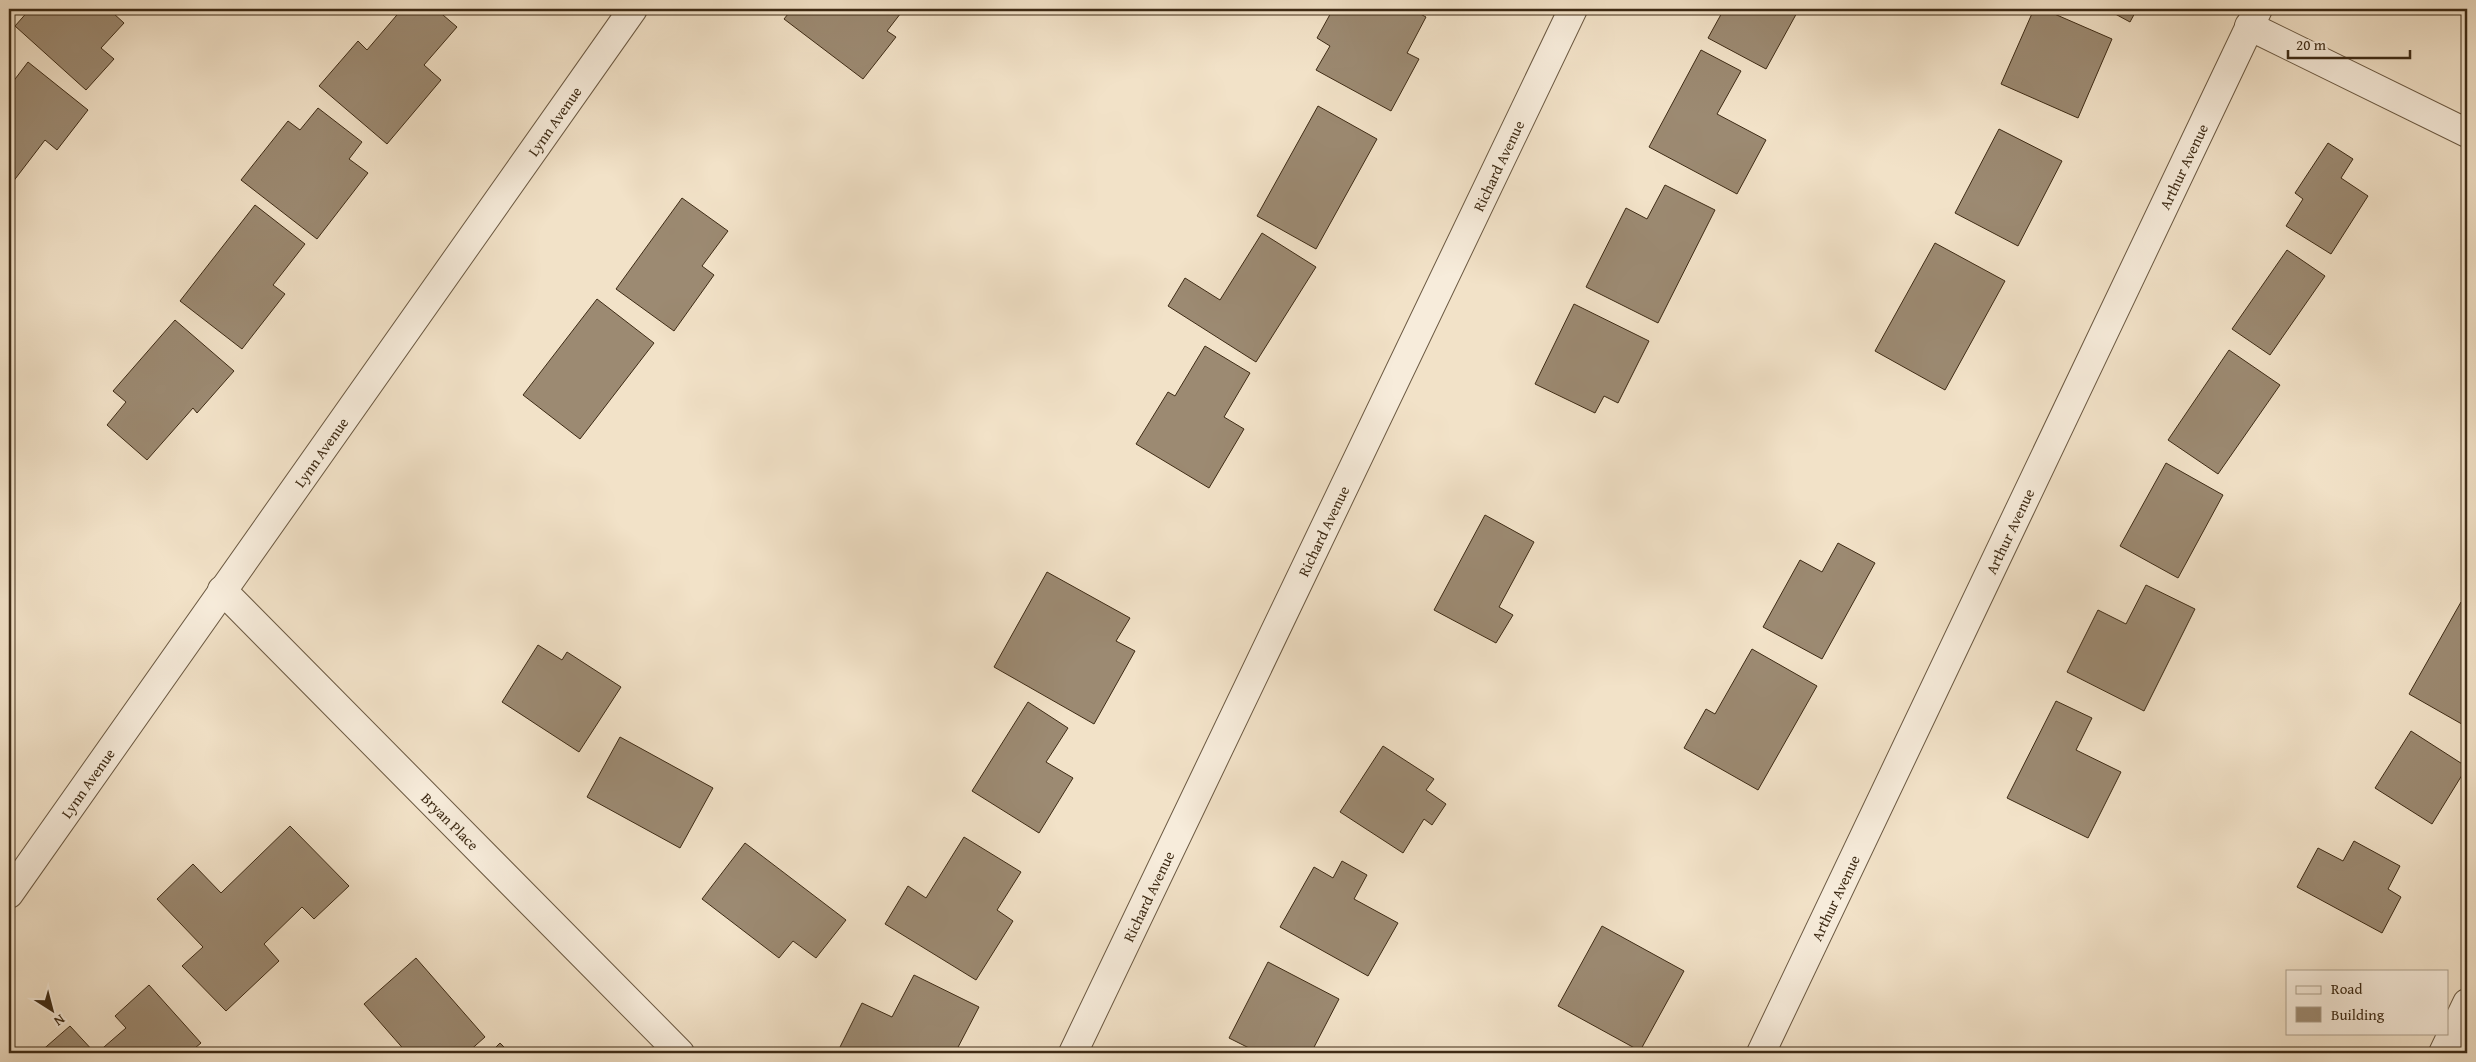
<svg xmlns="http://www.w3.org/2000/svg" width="2476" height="1062" font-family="'Gentium Book Plus',serif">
<rect width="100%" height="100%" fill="#f2e2c8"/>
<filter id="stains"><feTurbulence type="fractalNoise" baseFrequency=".004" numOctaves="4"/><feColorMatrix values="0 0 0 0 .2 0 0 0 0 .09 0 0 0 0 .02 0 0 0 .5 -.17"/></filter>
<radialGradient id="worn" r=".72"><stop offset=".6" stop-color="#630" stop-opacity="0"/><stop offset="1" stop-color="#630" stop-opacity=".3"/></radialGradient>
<g fill="#9c8a72" stroke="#3e2b15">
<polygon points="30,9 117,9 113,13 124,23 101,48 114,59 86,90 15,26"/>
<polygon points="402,9 436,9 457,27 424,65 441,80 387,144 319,86 358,41 367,50"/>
<polygon points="792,9 904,9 887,31 896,37 863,79 784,19"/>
<polygon points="1333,9 1411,9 1426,17 1407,53 1419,59 1391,111 1316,70 1330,46 1317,38"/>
<polygon points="1724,9 1799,9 1766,69 1708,38"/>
<polygon points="2034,9 2043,9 2112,39 2078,118 2001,84"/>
<polygon points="2106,9 2137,9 2130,22"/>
<polygon points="1701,50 1741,71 1717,114 1766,140 1737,194 1649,147"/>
<polygon points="28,62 88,110 57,150 45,140 9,187 9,87"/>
<polygon points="1318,106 1377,139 1316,249 1257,216"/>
<polygon points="318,108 362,142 349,159 368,173 317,239 241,180 288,121 300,130"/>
<polygon points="1999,129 2062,161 2018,246 1955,213"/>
<polygon points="2328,143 2353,159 2341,178 2368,196 2331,254 2286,226 2303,199 2295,193"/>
<polygon points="1665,185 1715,210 1658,323 1586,287 1626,208 1647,219"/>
<polygon points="682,198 728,231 702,266 714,275 674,331 616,289"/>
<polygon points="255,205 305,244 273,285 285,294 242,349 180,301"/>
<polygon points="1262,233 1316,267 1256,362 1168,306 1185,278 1220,300"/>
<polygon points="1935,243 2005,281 1945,390 1875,351"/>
<polygon points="2287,250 2325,276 2270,355 2232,329"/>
<polygon points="597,299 654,343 580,439 523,395"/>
<polygon points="1574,304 1649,341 1618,403 1604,396 1595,413 1535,384"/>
<polygon points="175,320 234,371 197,413 193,408 147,460 107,425 126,402 113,391"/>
<polygon points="1205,346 1250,373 1224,417 1244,429 1209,488 1136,444 1168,392 1175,396"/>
<polygon points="2229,350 2280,385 2218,474 2168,440"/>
<polygon points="2166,463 2223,495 2178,578 2120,546"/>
<polygon points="1485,515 1534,542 1499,607 1513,615 1496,643 1434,610"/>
<polygon points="1838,543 1875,563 1822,659 1763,627 1800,560 1822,572"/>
<polygon points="1047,572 1130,618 1116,641 1135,651 1094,724 994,667"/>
<polygon points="2146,585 2195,609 2144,711 2067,672 2098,610 2126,624"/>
<polygon points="2461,602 2467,605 2467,727 2409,694"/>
<polygon points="538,645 562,660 567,652 621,687 579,752 502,702"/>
<polygon points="1752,649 1817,686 1758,790 1684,748 1706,709 1715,714"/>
<polygon points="2056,701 2092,718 2076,750 2121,772 2088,838 2007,798"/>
<polygon points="1028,702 1068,728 1046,762 1073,778 1039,833 972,791"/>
<polygon points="2411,731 2467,767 2432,824 2375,788"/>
<polygon points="620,737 713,788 680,848 587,797"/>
<polygon points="1383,746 1434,779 1426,790 1446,804 1432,825 1424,819 1403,853 1340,812"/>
<polygon points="290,826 349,886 314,919 302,907 264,944 279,961 226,1011 182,966 203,947 157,899 193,864 221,893"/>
<polygon points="964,837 1021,872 997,910 1013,921 976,980 885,924 908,886 926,898"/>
<polygon points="2354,841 2400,866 2388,889 2401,897 2382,933 2297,887 2318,848 2343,861"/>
<polygon points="745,843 846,920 816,958 793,941 779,958 702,899"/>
<polygon points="1342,861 1367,875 1354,899 1398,923 1368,976 1280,927 1314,867 1333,878"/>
<polygon points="1602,926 1684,971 1640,1051 1558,1006"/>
<polygon points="416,958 485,1037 467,1053 407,1053 364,1004"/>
<polygon points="1268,962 1339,999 1311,1053 1259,1053 1229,1038"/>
<polygon points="914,975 979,1007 955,1053 837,1053 862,1003 892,1017"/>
<polygon points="149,985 201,1043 189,1053 97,1053 126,1028 115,1016"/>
<polygon points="70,1026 95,1053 39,1053"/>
<polygon points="500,1043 510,1053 490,1053"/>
</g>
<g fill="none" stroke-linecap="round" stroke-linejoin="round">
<g stroke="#6b5942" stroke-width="30">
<g id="street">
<polyline points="2249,26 2467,133"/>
<path id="s1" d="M222,590L680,1053"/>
<path id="s2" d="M9,894L633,9"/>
<path id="s3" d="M1073,1053L1573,9"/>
<path id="s4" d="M1761,1053L2258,9"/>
<polyline points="2443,1053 2467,1003"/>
</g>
</g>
<use href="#street" stroke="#f7ecdb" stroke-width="28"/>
</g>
<g text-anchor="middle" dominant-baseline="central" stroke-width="4.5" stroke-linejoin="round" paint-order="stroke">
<g font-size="15" fill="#3e2b15" stroke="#f7ecdb">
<text stroke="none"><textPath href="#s2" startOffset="946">Lynn Avenue</textPath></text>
<text stroke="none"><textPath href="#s4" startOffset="982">Arthur Avenue</textPath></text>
<text stroke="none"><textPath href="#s3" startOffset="984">Richard Avenue</textPath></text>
<text stroke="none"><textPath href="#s2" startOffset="541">Lynn Avenue</textPath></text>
<text stroke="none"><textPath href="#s3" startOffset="579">Richard Avenue</textPath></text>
<text stroke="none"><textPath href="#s4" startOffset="578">Arthur Avenue</textPath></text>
<text stroke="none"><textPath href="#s2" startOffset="136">Lynn Avenue</textPath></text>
<text stroke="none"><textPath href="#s1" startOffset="325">Bryan Place</textPath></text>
<text stroke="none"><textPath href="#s3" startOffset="174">Richard Avenue</textPath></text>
<text stroke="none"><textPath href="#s4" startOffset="172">Arthur Avenue</textPath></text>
</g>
</g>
<rect width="2476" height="1062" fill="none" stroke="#f2e2c8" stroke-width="30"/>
<rect x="10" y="10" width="2456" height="1042" fill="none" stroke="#3e2b15" stroke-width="2.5"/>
<rect x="15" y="15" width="2446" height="1032" fill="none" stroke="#3e2b15"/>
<rect x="2286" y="970" width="162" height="65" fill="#f7ecdb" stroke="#ad9f8c"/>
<rect x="2296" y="986" width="25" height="8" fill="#f7ecdb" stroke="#ad9f8c"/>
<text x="2331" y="994" font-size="15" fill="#3e2b15">Road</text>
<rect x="2296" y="1007" width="25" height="15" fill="#9c8a72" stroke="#ad9f8c"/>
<text x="2331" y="1020" font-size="15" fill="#3e2b15">Building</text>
<g transform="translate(52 1010) rotate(144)" stroke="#f7ecdb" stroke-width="4" paint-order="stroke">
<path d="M0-4L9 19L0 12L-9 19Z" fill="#3e2b15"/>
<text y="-8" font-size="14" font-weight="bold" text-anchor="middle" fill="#3e2b15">N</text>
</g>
<path d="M2288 50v8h122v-8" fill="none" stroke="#3e2b15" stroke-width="2.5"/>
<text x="2296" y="50" font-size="15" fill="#3e2b15" stroke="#f7ecdb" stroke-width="4" paint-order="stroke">20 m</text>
<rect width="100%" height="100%" filter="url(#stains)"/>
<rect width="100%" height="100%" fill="url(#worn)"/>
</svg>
